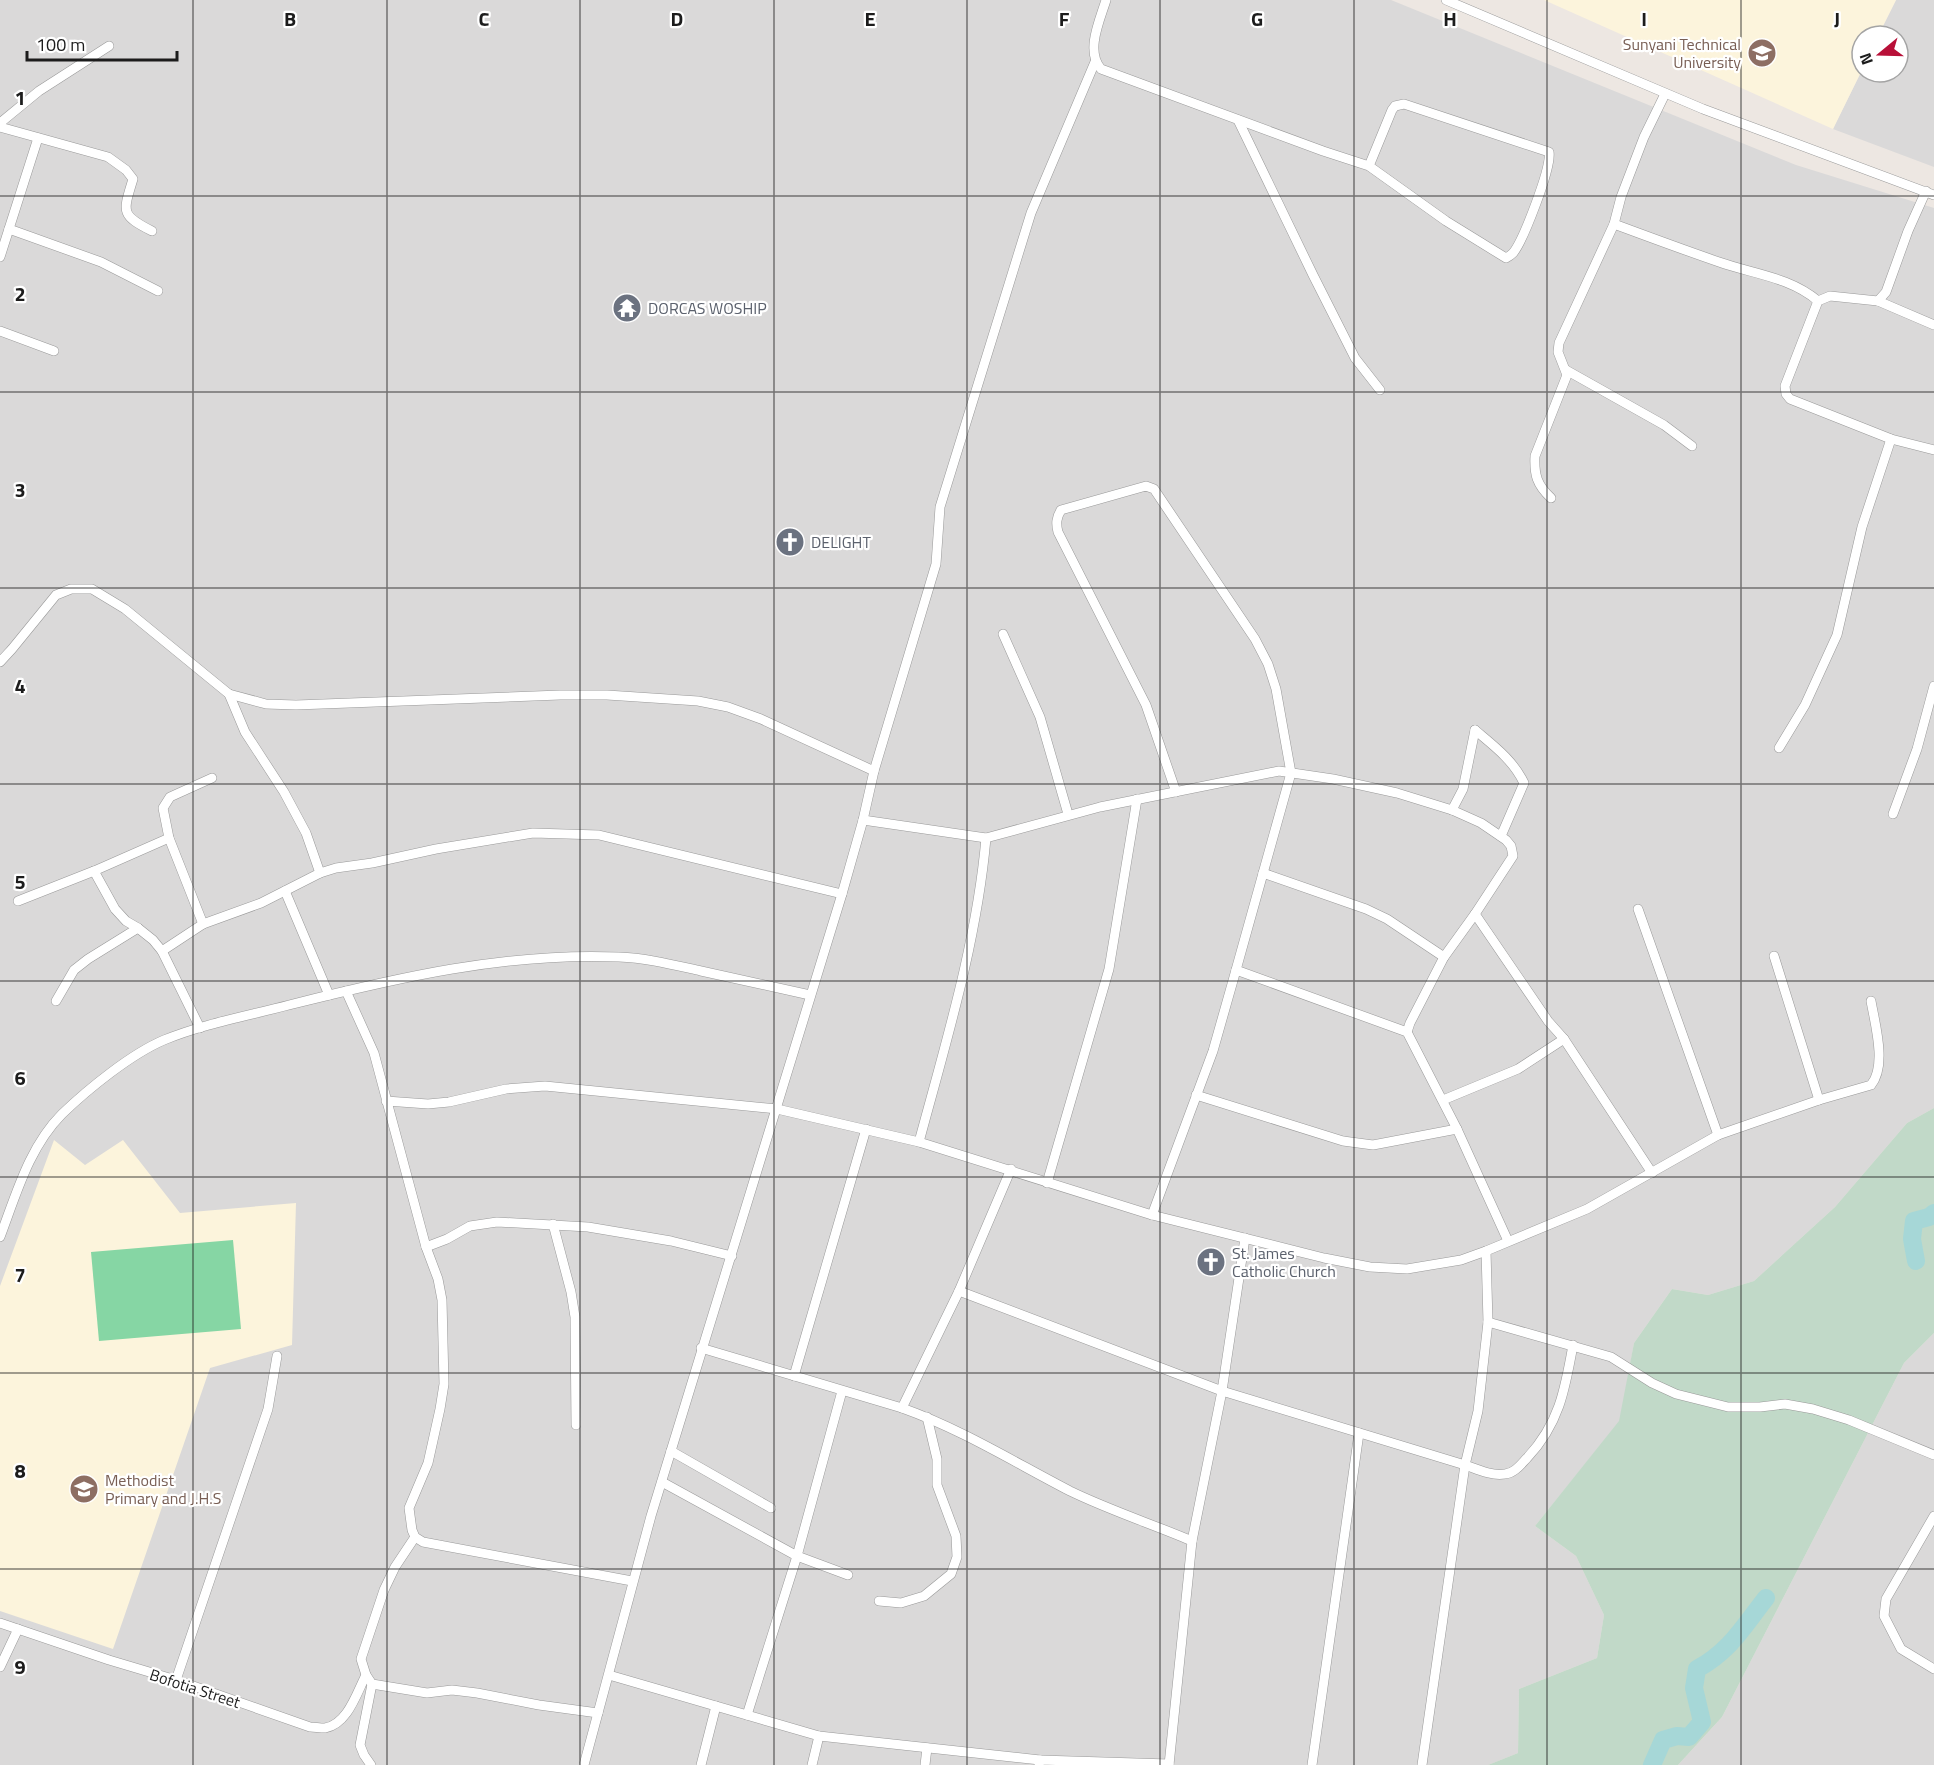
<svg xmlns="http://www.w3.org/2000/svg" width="1934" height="1765" font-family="'Titillium Web',sans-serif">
<rect width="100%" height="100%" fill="#ede7e2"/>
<g fill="#dad9d9">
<polygon points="0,0 1391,0 1796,165 1934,208 1934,1108 1907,1123 1835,1207 1754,1281 1708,1295 1672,1289 1634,1343 1620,1421 1535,1526 1576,1556 1604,1615 1597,1658 1519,1689 1518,1753 1488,1765 0,1765"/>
<polygon points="1896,0 1934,0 1934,167 1833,129 1862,70 1862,72 1898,72 1898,36 1878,36"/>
<polygon points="1934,1333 1934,1765 1678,1765 1722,1717 1904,1363"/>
</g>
<g fill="#fcf4dc">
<polygon points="1544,0 1896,0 1878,36 1862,36 1862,70 1833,129"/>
<polygon points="54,1140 85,1165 123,1140 180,1213 296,1203 292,1345 210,1368 113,1649 0,1611 0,1286"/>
</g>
<polygon fill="#c1d9c8" points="1934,1108 1934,1333 1904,1363 1722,1717 1678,1765 1488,1765 1518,1753 1519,1689 1597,1658 1604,1615 1576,1556 1535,1526 1619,1421 1634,1343 1672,1289 1708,1295 1754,1281 1835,1207 1907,1123"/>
<polygon fill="#86d6a4" points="233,1240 241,1329 99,1341 91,1252"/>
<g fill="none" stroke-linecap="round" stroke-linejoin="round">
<g stroke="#a6d7d7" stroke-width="18">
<polyline points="1916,1261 1912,1239 1914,1221 1929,1217 1934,1213"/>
<path d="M1652,1765L1663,1740L1677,1736L1689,1737L1702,1722L1694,1688L1697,1669C1730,1651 1743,1627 1766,1598"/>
</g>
<g stroke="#999" stroke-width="10">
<g id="minor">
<path d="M1106,0C1100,20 1085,51 1101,69L1323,151L1369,166L1446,221L1506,258C1510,256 1510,256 1513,253C1523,241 1552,167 1549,152L1404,104L1395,106L1392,110L1369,166"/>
<polyline points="1446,0 1703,109 1934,195"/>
<polyline points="1238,120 1313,275 1355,358 1380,390"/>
<polyline points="0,123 39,91 109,46"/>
<path d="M0,127L108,157L126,170L133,179C123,212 120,215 152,231"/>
<polyline points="1926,191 1908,231 1886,292 1878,301 1830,296 1818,301 1785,386 1786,394 1790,399 1891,439 1934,450"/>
<path d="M1614,224C1649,237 1684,250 1719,262C1753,274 1790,277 1818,301"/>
<polyline points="9,229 101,262 158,291"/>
<polyline points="0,257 38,138"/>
<polyline points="1878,301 1934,325"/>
<polyline points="0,331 54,351"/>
<polyline points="1566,370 1664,425 1692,446"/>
<path d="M1551,498C1537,485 1534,475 1535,456L1567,375L1558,352L1559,343L1614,224L1621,197L1644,137L1665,94"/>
<polyline points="1003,634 1040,717 1068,814"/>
<polyline points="0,662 12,649 56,595 71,589 92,589 125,609 229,694 266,704 296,705 560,695 607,695 698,701 728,707 761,719 874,771"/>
<polyline points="229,694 245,732 284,792 306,833 320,873"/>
<path d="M1475,730C1494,746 1513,760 1524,783L1501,836"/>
<polyline points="1779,748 1805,705 1837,635 1862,527 1891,439"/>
<path d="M1176,792L1146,705L1058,532C1056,524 1056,518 1061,510L1146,486L1154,489L1255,639L1268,664L1276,689L1291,773L1236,970L1407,1032L1457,1129L1508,1241"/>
<polyline points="1452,810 1463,789 1475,730"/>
<polyline points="1893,814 1917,749 1934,686"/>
<polyline points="863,820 986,838 1100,807 1279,771 1333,779 1397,793 1452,810 1481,823 1506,840 1511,846 1513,856 1475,914 1444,957 1410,1023 1407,1032"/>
<polyline points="94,871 115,909 126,921 138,928 153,940 162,951 200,1028"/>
<polyline points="1263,873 1366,909 1387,919 1444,957"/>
<polyline points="285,891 329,995"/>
<polyline points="18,901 94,871 169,838"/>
<polyline points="1638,909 1718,1135"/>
<polyline points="1475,914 1548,1021 1564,1039 1652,1173"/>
<polyline points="203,924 169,838 163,808 170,797 212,778"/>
<polyline points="162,951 203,924 261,903 320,873 336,868 372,863 436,849 533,833 599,835 842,894"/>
<polyline points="1774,956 1819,1100"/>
<polyline points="346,991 374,1053 426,1247 438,1279 442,1300 444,1384 440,1409 428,1463 409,1508 412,1530 415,1537 423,1542 632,1581"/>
<polyline points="56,1001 74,970 88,959 138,928"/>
<polyline points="1196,1095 1343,1141 1373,1145 1457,1129"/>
<polyline points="1443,1100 1518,1069 1564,1039"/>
<path d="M386,1101L428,1104L449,1102L506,1089L545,1086L777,1109L919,1142L1152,1215L1324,1258L1370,1267L1407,1269L1461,1260L1486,1251L1587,1209L1718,1135L1819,1100L1871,1085C1887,1066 1875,1024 1871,1001"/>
<path d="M919,1142C946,1042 977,941 986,838"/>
<polyline points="1047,1183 1109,969 1137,799"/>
<polyline points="1152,1215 1213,1051 1236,970"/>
<polyline points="553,1224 571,1292 575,1317 576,1425"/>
<path d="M0,1237C16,1195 29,1147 62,1114C88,1089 131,1054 164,1040C203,1024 247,1016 289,1005C396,978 507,952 619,957C647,958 674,965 701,971C738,979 774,987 810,995"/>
<polyline points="426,1247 447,1239 470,1226 497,1222 588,1227 671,1241 732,1256"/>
<path d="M1486,1251L1488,1322L1478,1411L1465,1465C1479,1470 1491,1476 1505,1474C1515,1473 1521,1464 1527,1458C1559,1424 1565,1390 1573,1345"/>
<polyline points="959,1291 1222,1391 1245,1238"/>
<polyline points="1488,1322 1611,1357 1652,1383 1676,1394 1728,1407 1760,1407 1785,1404 1813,1409 1849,1420 1934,1455"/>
<polyline points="701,1348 902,1408 959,1291 1011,1169"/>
<polyline points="794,1376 866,1129"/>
<path d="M902,1408C961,1429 1014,1462 1070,1491C1109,1510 1152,1524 1192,1541"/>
<polyline points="671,1451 771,1508"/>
<polyline points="662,1482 797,1556 848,1575"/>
<polyline points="1934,1516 1886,1599 1884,1616 1901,1649 1934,1669"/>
<polyline points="415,1537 395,1567 384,1590 361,1659 366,1675 372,1684 427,1693 452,1690 477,1693 539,1705 598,1713"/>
<polyline points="879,1601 901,1603 924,1596 951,1574 957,1557 956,1536 937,1485 937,1459 927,1417"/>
<path d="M0,1623L109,1660L176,1680L310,1727C314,1727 320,1728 325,1728C348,1724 357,1692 366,1675"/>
<polyline points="0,1667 18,1629"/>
<polyline points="609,1675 819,1736 1040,1760"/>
<polyline points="176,1680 268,1409 277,1356"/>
<polyline points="747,1715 797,1556 842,1391"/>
<polyline points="371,1765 364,1755 360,1745 372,1684"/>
<polyline points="584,1765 651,1516 842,894 863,820 874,771 936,564 940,507 1031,213 1095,62"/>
<polyline points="701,1765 716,1706"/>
<polyline points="812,1765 819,1736"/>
<polyline points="925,1765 927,1748"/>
<polyline points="1039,1765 1040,1760 1169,1764"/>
<polyline points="1169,1765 1192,1541 1222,1391 1465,1465 1422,1765"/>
<polyline points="1312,1765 1359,1433"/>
</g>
</g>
<use href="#minor" stroke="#fff" stroke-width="9"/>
</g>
<path fill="none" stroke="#1c1c1c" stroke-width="1.5" stroke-opacity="0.55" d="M193,0V1765M387,0V1765M580,0V1765M774,0V1765M967,0V1765M1160,0V1765M1354,0V1765M1547,0V1765M1741,0V1765M0,196H1934M0,392H1934M0,588H1934M0,784H1934M0,981H1934M0,1177H1934M0,1373H1934M0,1569H1934"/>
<defs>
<g id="university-disc" transform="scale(1.5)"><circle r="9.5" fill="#8d6e63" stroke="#fff"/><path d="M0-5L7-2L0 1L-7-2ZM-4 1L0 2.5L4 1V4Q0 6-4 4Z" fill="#fff"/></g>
<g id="temple-disc" transform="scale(1.5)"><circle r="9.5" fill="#6b7280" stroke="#fff"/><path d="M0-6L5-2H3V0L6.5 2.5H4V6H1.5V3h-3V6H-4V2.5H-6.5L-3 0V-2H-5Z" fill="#fff"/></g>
<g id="church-disc" transform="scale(1.5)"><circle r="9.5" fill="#6b7280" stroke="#fff"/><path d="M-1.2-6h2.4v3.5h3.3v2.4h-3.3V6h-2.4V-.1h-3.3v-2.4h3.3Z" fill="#fff"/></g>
<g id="school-disc" transform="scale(1.5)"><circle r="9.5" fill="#8d6e63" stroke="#fff"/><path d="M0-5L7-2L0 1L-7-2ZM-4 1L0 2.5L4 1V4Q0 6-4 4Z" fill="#fff"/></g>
</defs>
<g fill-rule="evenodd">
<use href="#university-disc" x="1762" y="53"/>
<use href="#temple-disc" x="627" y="308"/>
<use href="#church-disc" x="790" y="542"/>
<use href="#church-disc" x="1211" y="1262"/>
<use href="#school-disc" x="84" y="1489"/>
</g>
<g text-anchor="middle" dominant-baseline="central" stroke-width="4.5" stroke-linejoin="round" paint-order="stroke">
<g font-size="16" fill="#785e54" stroke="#fff" text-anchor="end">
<text x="1741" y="44">Sunyani Technical<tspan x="1741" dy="18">University</tspan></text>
<text x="105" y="1480" text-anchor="start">Methodist<tspan x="105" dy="18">Primary and J.H.S</tspan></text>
</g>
<g font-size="16" fill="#5b616d" stroke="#fff" text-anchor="start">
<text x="648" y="308">DORCAS WOSHIP</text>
<text x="811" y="542">DELIGHT</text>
<text x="1232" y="1253">St. James<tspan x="1232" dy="18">Catholic Church</tspan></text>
</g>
<g font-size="16" fill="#1c1c1c" stroke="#fff">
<text transform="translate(195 1688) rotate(18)">Bofotia Street</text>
</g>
</g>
<g font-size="20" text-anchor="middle" font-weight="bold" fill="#1c1c1c" stroke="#fff" stroke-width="4.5" stroke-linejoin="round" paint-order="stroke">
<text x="290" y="26">B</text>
<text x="484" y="26">C</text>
<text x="677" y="26">D</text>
<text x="870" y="26">E</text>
<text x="1064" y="26">F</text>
<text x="1257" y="26">G</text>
<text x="1450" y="26">H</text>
<text x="1644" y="26">I</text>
<text x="1837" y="26">J</text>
<text x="20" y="105">1</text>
<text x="20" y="301">2</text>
<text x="20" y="497">3</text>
<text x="20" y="693">4</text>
<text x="20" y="889">5</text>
<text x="20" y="1085">6</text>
<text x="20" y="1282">7</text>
<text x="20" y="1478">8</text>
<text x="20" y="1674">9</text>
</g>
<g transform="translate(1880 54) rotate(251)"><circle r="28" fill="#ffffff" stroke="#a4a4a4" stroke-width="1.5"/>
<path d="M0-4.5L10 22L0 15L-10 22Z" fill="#b81038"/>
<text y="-9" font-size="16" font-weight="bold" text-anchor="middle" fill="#1c1c1c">N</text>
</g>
<path d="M27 51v9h150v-9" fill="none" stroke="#1c1c1c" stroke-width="3"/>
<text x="36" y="51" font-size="18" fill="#1c1c1c" stroke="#ffffff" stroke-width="4.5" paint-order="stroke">100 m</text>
</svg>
